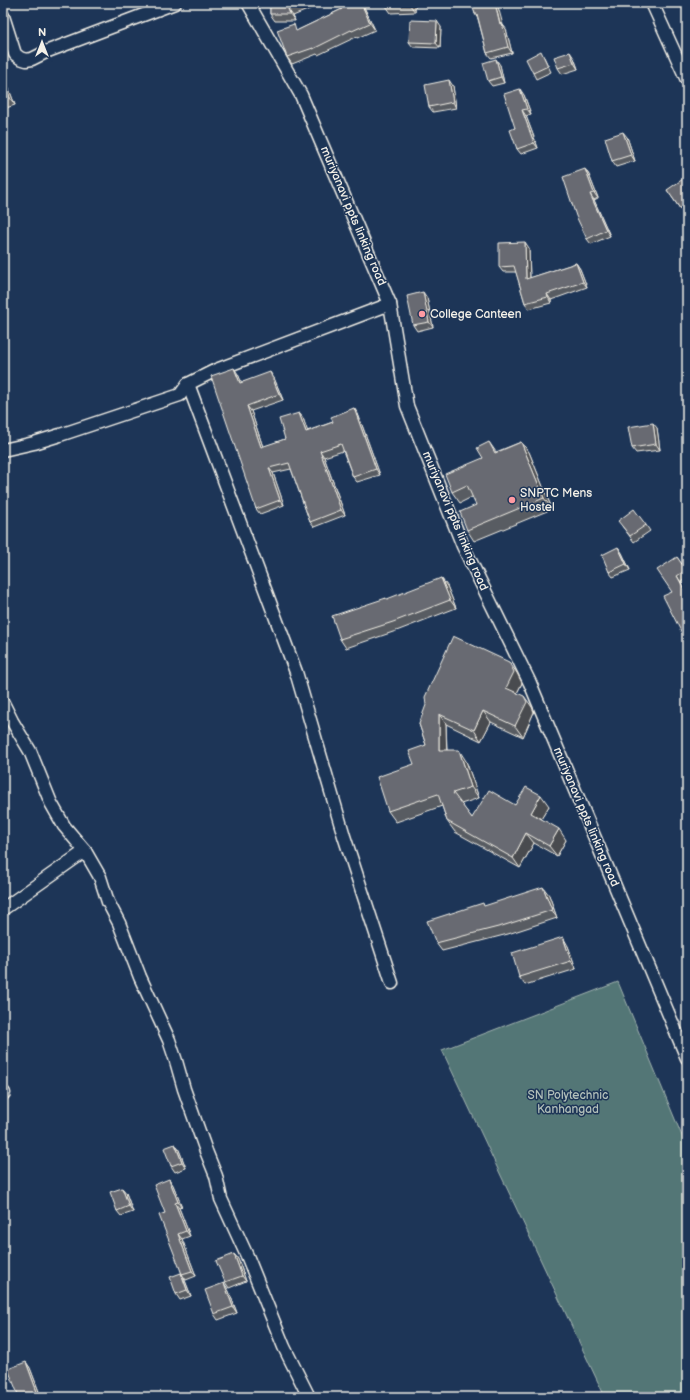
<svg xmlns="http://www.w3.org/2000/svg" width="690" height="1400" font-family="'Balsamiq Sans',sans-serif">
<rect width="100%" height="100%" fill="#1d3557"/>
<filter id="ink" filterUnits="userSpaceOnUse"><feTurbulence type="fractalNoise" baseFrequency=".025" numOctaves="2"/><feDisplacementMap in="SourceGraphic" scale="8" xChannelSelector="R" yChannelSelector="G"/><feConvolveMatrix kernelMatrix="1 2 1 2 8 2 1 2 1" color-interpolation-filters="sRGB"/></filter>
<g filter="url(#ink)">
<polygon fill="#527676" stroke="#a3b4af" points="618,982 687,1148 687,1397 605,1397 442,1050"/>
<g fill="none" stroke-linecap="round" stroke-linejoin="round">
<g stroke="#f4f1e8" stroke-width="15">
<g id="street">
<polyline points="248,3 301,95 390,304 407,406 463,546 530,683 687,1058"/>
<polyline points="652,3 687,80"/>
<polyline points="3,16 15,54 20,58 26,60 32,59 48,51 175,3"/>
<polyline points="188,384 296,672 344,836 392,983"/>
<polyline points="3,450 34,443 60,435 180,395 188,384 216,370 390,304"/>
<polyline points="3,703 12,721 30,751 51,803 64,826 85,851 100,877 108,902 119,923 140,977 169,1040 176,1061 184,1089 206,1151 216,1176 221,1199 248,1258 284,1347 309,1397"/>
<polyline points="3,909 85,851"/>
<polyline points="3,1094 4,1093"/>
</g>
</g>
<use href="#street" stroke="#1d3557" stroke-width="12"/>
</g>
<g fill="#595c62" stroke="#f4f1e8">
<polygon points="270,3 324,3 293,16 295,21 275,21 270,14"/>
<polygon points="339,3 362,3 375,30 357,38 356,37 318,55 317,54 292,64 287,57 298,30 342,9"/>
<polygon points="386,3 415,3 415,12 391,13 386,6"/>
<polygon points="472,3 503,25 506,29 512,53 491,58 487,53 478,19 475,14"/>
<polygon points="684,3 687,3 687,7"/>
<polygon points="441,27 440,48 413,47 409,42"/>
<polygon points="544,57 551,72 536,79 533,73"/>
<polygon points="574,58 578,69 562,74 558,68"/>
<polygon points="500,65 504,83 492,86 488,81"/>
<polygon points="3,75 5,79 15,105 3,109"/>
<polygon points="453,86 456,108 433,112 429,107"/>
<polygon points="524,95 531,114 526,116 538,148 521,154 517,149 515,128"/>
<polygon points="627,137 635,161 616,167 612,161"/>
<polygon points="585,169 589,175 598,198 594,200 610,236 591,244 587,239"/>
<polygon points="687,184 687,214 685,216 667,190"/>
<polygon points="529,248 530,278 576,263 580,269 587,287 551,300 551,303 529,309 525,303 516,272 503,272 499,267"/>
<polygon points="427,298 433,327 417,331 413,325"/>
<polygon points="238,374 241,382 274,378 283,400 251,411 263,447 285,439 299,413 303,418 307,431 333,422 354,408 358,414 380,475 357,482 353,477 343,451 324,457 345,515 314,527 310,522 291,469 273,473 284,505 260,514 256,509"/>
<polygon points="657,428 660,450 636,453 632,448"/>
<polygon points="489,442 496,452 521,442 529,452 552,509 474,541 467,530 476,505 472,497 460,503 452,492 483,458"/>
<polygon points="646,525 650,531 634,542 622,526"/>
<polygon points="618,547 622,553 630,570 613,577 609,572"/>
<polygon points="677,557 687,572 687,578 681,582 687,593 687,641 684,637 672,592"/>
<polygon points="441,578 447,586 456,608 399,630 346,648 340,639"/>
<polygon points="517,673 522,683 517,693 532,707 534,712 523,737 491,722 481,741 446,724 447,750 466,761 479,798 461,804 472,818 515,805 549,806 541,819 566,840 557,856 534,843 520,868 455,832 447,821 442,806 396,822 388,811 414,764 426,745 419,724"/>
<polygon points="549,895 557,918 508,934 442,951 436,943"/>
<polygon points="568,946 576,969 525,985 519,977"/>
<polygon points="175,1144 179,1150 186,1168 175,1172 171,1166"/>
<polygon points="169,1179 173,1185 182,1207 179,1208 190,1236 182,1239 196,1276 186,1280 182,1274 165,1213"/>
<polygon points="122,1188 126,1193 133,1212 121,1216 117,1211"/>
<polygon points="234,1254 238,1259 246,1281 229,1288 225,1282"/>
<polygon points="184,1278 191,1296 180,1300 176,1294"/>
<polygon points="228,1289 237,1313 218,1320 214,1314"/>
<polygon points="26,1362 30,1368 41,1397 19,1397"/>
</g>
<g fill="#494b50" stroke="#f4f1e8">
<polygon points="361,3 362,3 375,30 370,23"/>
<polygon points="410,3 415,3 415,12 410,5"/>
<polygon points="495,3 497,3 503,25 506,29 512,53 508,47 500,24"/>
<polygon points="288,9 293,16 295,21 290,14"/>
<polygon points="437,21 441,27 440,48 436,43"/>
<polygon points="570,52 574,58 578,69 574,63"/>
<polygon points="496,59 500,65 504,83 501,77"/>
<polygon points="3,75 5,79 15,105 10,98 3,78"/>
<polygon points="449,80 453,86 456,108 453,102"/>
<polygon points="520,89 524,95 531,114 527,109"/>
<polygon points="522,110 526,116 538,148 534,143"/>
<polygon points="623,132 627,137 635,161 631,155"/>
<polygon points="585,169 589,175 598,198 594,193"/>
<polygon points="590,194 594,200 610,236 606,230"/>
<polygon points="525,242 529,248 530,284 526,279"/>
<polygon points="576,263 580,269 587,287 583,282"/>
<polygon points="423,292 427,298 433,327 429,322"/>
<polygon points="547,294 551,300 551,303 548,297"/>
<polygon points="234,368 238,374 244,388 240,383"/>
<polygon points="270,372 274,378 283,400 279,394"/>
<polygon points="247,406 251,411 265,453 261,447"/>
<polygon points="354,408 358,414 380,475 376,469"/>
<polygon points="299,413 303,418 310,438 306,432"/>
<polygon points="653,423 657,428 660,450 656,444"/>
<polygon points="521,442 529,452 552,509 544,498"/>
<polygon points="320,451 324,457 345,515 341,510"/>
<polygon points="269,468 273,473 284,505 280,500"/>
<polygon points="618,547 622,553 630,570 626,564"/>
<polygon points="677,576 681,582 687,593 687,594"/>
<polygon points="441,578 447,586 456,608 450,600"/>
<polygon points="509,662 517,673 522,683 514,699 506,688"/>
<polygon points="524,696 532,707 534,712 523,737 515,726"/>
<polygon points="483,711 491,722 481,741 474,730"/>
<polygon points="439,714 446,724 447,761 439,750"/>
<polygon points="459,750 466,761 479,798 471,787"/>
<polygon points="541,795 549,806 538,824 531,813"/>
<polygon points="559,829 566,840 557,856 549,846"/>
<polygon points="526,833 534,843 520,868 513,858"/>
<polygon points="543,887 549,895 557,918 552,910"/>
<polygon points="563,937 568,946 576,969 571,961"/>
<polygon points="175,1144 179,1150 186,1168 182,1162"/>
<polygon points="169,1179 173,1185 182,1207 178,1202"/>
<polygon points="122,1188 126,1193 133,1212 129,1206"/>
<polygon points="175,1203 179,1208 190,1236 186,1231"/>
<polygon points="178,1234 182,1239 196,1276 192,1271"/>
<polygon points="234,1254 238,1259 246,1281 242,1276"/>
<polygon points="181,1273 184,1278 191,1296 187,1290"/>
<polygon points="224,1283 228,1289 237,1313 233,1307"/>
<polygon points="26,1362 30,1368 41,1397 37,1392"/>
</g>
<g fill="#686b72" stroke="#f4f1e8">
<polygon points="270,3 303,3 288,9 290,14 270,14"/>
<polygon points="339,3 361,3 370,23 352,31 351,30 313,49 313,48 287,57 277,30 294,24 296,31 342,9"/>
<polygon points="386,3 410,3 410,5 386,6"/>
<polygon points="472,3 495,3 500,24 502,23 508,47 487,53 477,14 475,14"/>
<polygon points="410,20 437,21 436,43 409,42"/>
<polygon points="541,51 548,66 533,73 526,59"/>
<polygon points="570,52 574,63 558,68 554,57"/>
<polygon points="496,59 501,77 488,81 483,63"/>
<polygon points="3,78 10,98 3,100"/>
<polygon points="449,80 453,102 429,107 425,85"/>
<polygon points="520,89 527,109 522,110 534,143 517,149 510,130 515,128 504,94"/>
<polygon points="623,132 631,155 612,161 605,138"/>
<polygon points="585,169 594,193 590,194 606,230 587,239 576,216 563,177"/>
<polygon points="683,179 687,184 687,206 681,210 667,190"/>
<polygon points="525,242 526,279 576,263 583,282 547,294 548,297 525,303 514,266 499,267 499,243"/>
<polygon points="423,292 429,322 413,325 407,296"/>
<polygon points="234,368 240,383 270,372 279,394 247,406 261,447 285,439 279,419 299,413 306,432 333,422 331,417 354,408 376,469 353,477 341,444 320,451 341,510 310,522 289,463 269,468 280,500 256,509 211,376"/>
<polygon points="653,423 656,444 632,448 628,427"/>
<polygon points="489,442 495,453 521,442 544,498 467,530 460,512 476,505 467,485 452,492 445,474 483,458 477,448"/>
<polygon points="634,509 646,525 630,536 618,521"/>
<polygon points="618,547 626,564 609,572 602,555"/>
<polygon points="677,557 686,570 677,576 687,594 687,635 684,637 663,596 672,592 657,570"/>
<polygon points="441,578 450,600 393,622 340,639 332,616 386,598 387,599"/>
<polygon points="453,636 509,662 514,672 506,688 524,696 527,702 515,726 483,711 474,730 439,714 439,750 459,750 471,787 453,793 472,818 489,790 515,805 526,787 541,795 531,813 559,829 549,846 526,833 513,858 447,821 438,794 388,811 377,777 414,764 409,751 426,745 419,724 426,705 425,697"/>
<polygon points="543,887 552,910 502,926 436,943 427,921 483,903 484,906"/>
<polygon points="563,937 571,961 519,977 512,953"/>
<polygon points="175,1144 182,1162 171,1166 164,1148"/>
<polygon points="169,1179 178,1202 175,1203 186,1231 178,1234 192,1271 182,1274 159,1215 165,1213 154,1185"/>
<polygon points="122,1188 129,1206 117,1211 110,1192"/>
<polygon points="234,1254 242,1276 225,1282 216,1261"/>
<polygon points="181,1273 187,1290 176,1294 170,1277"/>
<polygon points="224,1283 233,1307 214,1314 205,1290"/>
<polygon points="26,1362 37,1392 25,1397 19,1397 8,1369"/>
</g>
</g>
<g fill="#ff9aa2" stroke="#1d3557" stroke-width="1.5">
<circle cx="422" cy="314" r="4"/>
<circle cx="512" cy="500" r="4"/>
</g>
<g text-anchor="middle" dominant-baseline="central" stroke-width="3" stroke-linejoin="round" paint-order="stroke">
<g font-size="12" fill="#f4f1e8" stroke="#1d3557">
<text transform="translate(353 216) rotate(67)">muriyanavi ppts linking road</text>
<text transform="translate(455 521) rotate(67)">muriyanavi ppts linking road</text>
<text transform="translate(586 817) rotate(67)">muriyanavi ppts linking road</text>
</g>
<g font-size="12" fill="#f4f1e8" stroke="#1d3557" text-anchor="start">
<text x="430" y="314">College Canteen</text>
<text x="520" y="493">SNPTC Mens<tspan x="520" dy="14">Hostel</tspan></text>
</g>
<g font-size="12" fill="#b3c0ba" stroke="#1d3557">
<text x="568" y="1095">SN Polytechnic<tspan x="568" dy="14">Kanhangad</tspan></text>
</g>
</g>
<rect width="690" height="1400" fill="none" stroke="#1d3557" stroke-width="16"/>
<rect x="8" y="8" width="674" height="1384" fill="none" stroke="#f4f1e8" stroke-width="1.5" filter="url(#ink)"/>
<g transform="translate(42 42)" stroke="#1d3557" stroke-width="3" paint-order="stroke">
<path d="M0-3L7 15L0 10L-7 15Z" fill="#f4f1e8"/>
<text y="-6" font-size="11" font-weight="bold" text-anchor="middle" fill="#f4f1e8">N</text>
</g>
</svg>
